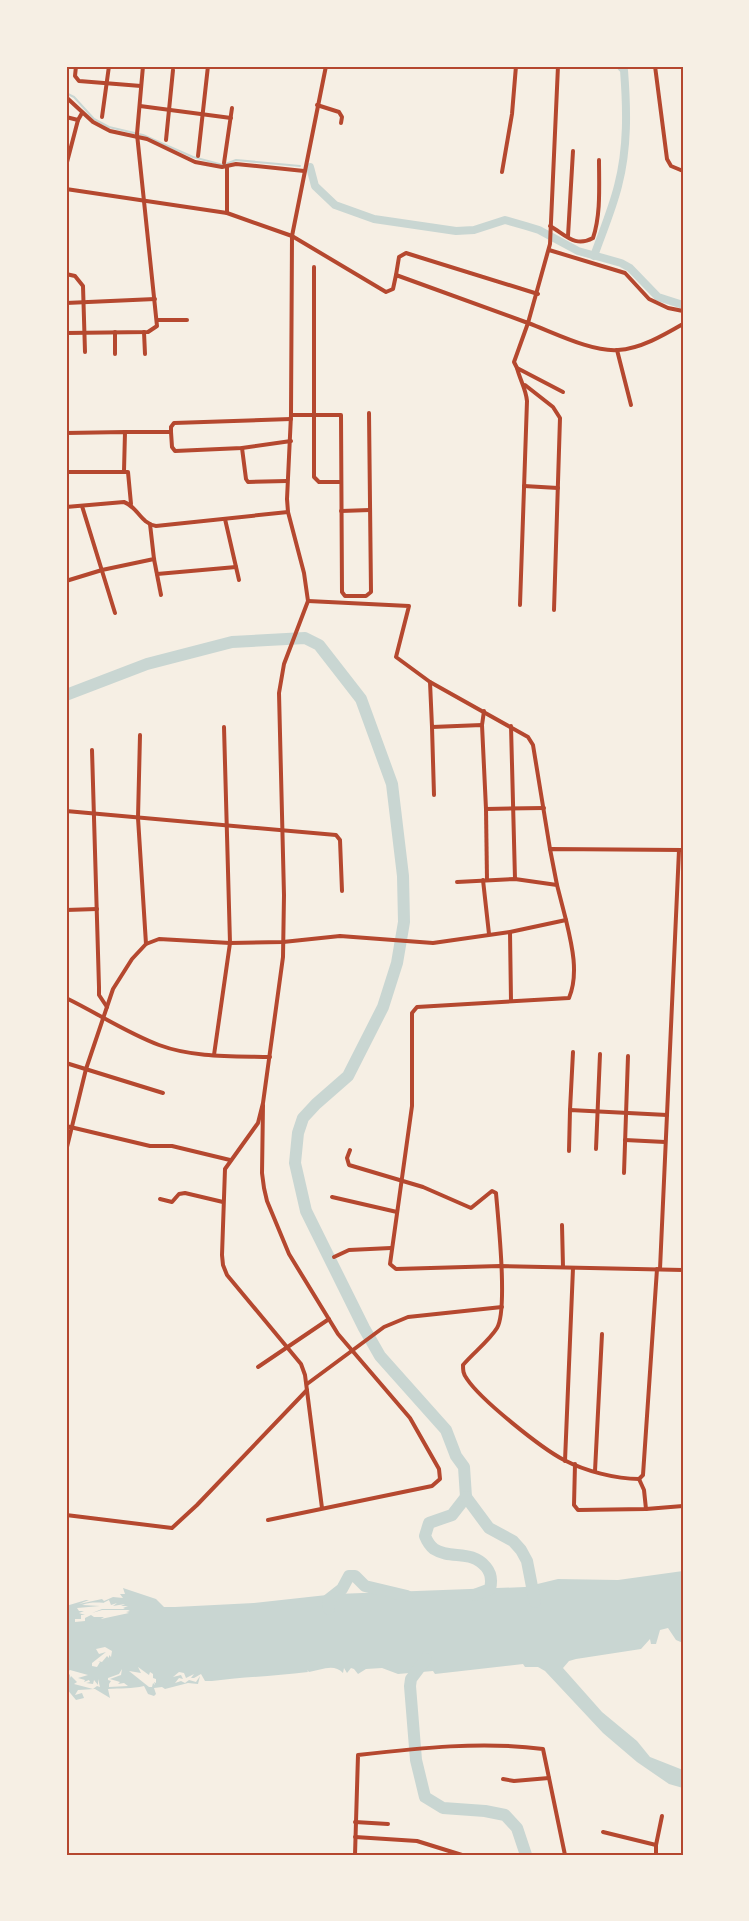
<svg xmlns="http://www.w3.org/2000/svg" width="749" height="1921" font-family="'Playfair Display',serif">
<rect width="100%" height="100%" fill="#f6efe4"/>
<path fill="#c9d6d2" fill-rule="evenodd" d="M683,1571V1643L676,1640L668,1628L660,1630L656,1644H651L650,1639L641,1649L576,1659L569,1661L563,1668L602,1712L637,1741L650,1757L683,1770V1788L669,1784L637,1762L603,1733L545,1671L538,1667H525L523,1664L435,1674L433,1671L398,1674L382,1668L366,1669L358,1674L354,1669L351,1668L347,1673L344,1668L343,1673C334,1663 321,1670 309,1672L307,1670L308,1672C276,1676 245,1677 212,1681H205L201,1674L194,1678H191L194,1674L186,1678L184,1673L179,1672L173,1677L181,1675L183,1679L179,1678L175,1683L181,1681L185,1683L189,1680L196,1682L200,1676L198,1684L188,1683L165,1689L162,1687L154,1688L156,1694L154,1696L148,1694L144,1686C132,1689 120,1688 108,1689L110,1698L95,1689L78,1690L75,1695L82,1693L84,1698L76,1700L66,1688V1606L86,1600H89L79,1604L102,1599L104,1601L113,1597L123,1598L120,1594H125L123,1588L156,1599L164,1607H175L254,1603L336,1594L525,1587L558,1579L618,1580ZM109,1600L111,1605L117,1603L113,1606L125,1604L121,1606H128L123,1608L125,1609H102L92,1613L102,1610H128L130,1611L126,1612L129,1613L101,1619L104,1617H94L91,1615L85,1618V1621L75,1622V1619H81V1615H85L79,1613L84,1611H79L77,1608L100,1606L82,1605C92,1601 100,1603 110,1603H103ZM105,1647L112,1651L111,1657L109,1655V1658L107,1656L102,1662L98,1661L100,1662L97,1667L92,1666V1663L106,1652L99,1654L96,1649ZM138,1667L149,1675L150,1672L153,1674V1678L156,1679V1683L154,1682L155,1685L153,1683L152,1687H149L129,1671L141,1673ZM122,1669L121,1675L110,1679L120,1682L118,1684L124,1683L128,1686L109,1687V1684L111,1681L108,1680V1678L119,1674ZM70,1670L88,1675L78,1678L85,1680L84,1682L89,1680L90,1682L86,1683L93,1684L94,1680L98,1685V1679L100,1687L97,1686L93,1689L74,1684L77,1682L71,1676L70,1678V1675L67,1672Z"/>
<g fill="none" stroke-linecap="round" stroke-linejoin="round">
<polyline stroke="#c9d6d2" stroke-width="2" points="66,93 74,97 94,119 109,127 143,135 193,157 223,165 236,160 300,166"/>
<g stroke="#c9d6d2" stroke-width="8">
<polyline points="310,167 315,186 335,205 374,219 456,231 474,230 505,220 526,226 539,230 578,251 621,263 630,268 658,297 683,305"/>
<path d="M594,256C602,233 612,210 618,186C628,148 627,109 624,70L621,67"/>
</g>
<g stroke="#c9d6d2" stroke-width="12">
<polyline points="66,695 147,664 232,642 305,638 319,645 361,699 392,784 403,876 404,922 397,963 383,1007 348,1076 316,1104 303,1118 298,1133 295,1163 306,1211 364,1328 380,1356 446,1430 456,1456 464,1467 466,1497"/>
<path d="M466,1497L452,1515L429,1523L425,1536C427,1541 429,1545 434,1549C451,1560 471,1549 486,1567C491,1573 492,1581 490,1589L474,1595"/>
<polyline points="466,1497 489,1528 513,1541 521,1550 527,1561 535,1602"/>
<polyline points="329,1609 328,1600 342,1589 349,1576 355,1576 365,1586 407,1596"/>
<polyline points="426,1659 411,1679 410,1686 416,1760 425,1797 443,1808 485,1811 505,1815 517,1828 526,1855"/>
</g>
<g stroke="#b5482f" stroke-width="4">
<polyline points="76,66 75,76 79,81 141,86"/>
<polyline points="655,66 667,159 671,166 683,171"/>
<polyline points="66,97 93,122 110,131 147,139 195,162 222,167 236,164 304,171"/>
<polyline points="317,105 339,112 342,117 341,123"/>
<polyline points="140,106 231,118"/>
<polyline points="66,117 78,120"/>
<polyline points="102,117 109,66"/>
<polyline points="166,140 173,70"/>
<polyline points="198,156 208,66"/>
<polyline points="224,163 232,108"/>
<polyline points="66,166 78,120 82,113"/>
<polyline points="502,172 512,114 516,66"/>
<polyline points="66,189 227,213 292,236 386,292 393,289 396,275 528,323 550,244 558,66"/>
<polyline points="227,213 227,167"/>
<path d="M550,226C566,235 575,248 593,238C601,214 599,186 599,160"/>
<polyline points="568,236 573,151"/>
<polyline points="549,250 625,273 649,299 668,308 683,311"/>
<polyline points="314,267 314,477 319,482 341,482"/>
<polyline points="66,274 75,276 83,286 85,352"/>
<polyline points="396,275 399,257 406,253 538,294"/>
<polyline points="66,303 155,299"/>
<polyline points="157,320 187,320"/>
<polyline points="144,332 145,354"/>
<polyline points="66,333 148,332 157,326 137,134 143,66"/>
<polyline points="617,350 631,405"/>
<polyline points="115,354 115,332"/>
<path d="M517,368C520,380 526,389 527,401L520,605"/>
<polyline points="525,385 553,407 560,418 554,610"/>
<path d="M563,392L517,368L514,362L528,323C553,332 591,352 618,350C640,349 664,335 683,324"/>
<polyline points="291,415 341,415 342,592 345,596 366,596 371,592 369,413"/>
<polyline points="125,432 171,432 172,447 175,451 242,448 291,441"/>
<polyline points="171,432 171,427 174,423 291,419"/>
<polyline points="66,433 125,432 124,471"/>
<polyline points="242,448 246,479 248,482 287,481"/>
<polyline points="66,472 128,472 131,504"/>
<polyline points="524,486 558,488"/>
<polyline points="82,506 115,613"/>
<path d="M66,507L124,502C138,507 140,523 156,526L288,512"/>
<polyline points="341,511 370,510"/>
<polyline points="225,519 239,580"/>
<polyline points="154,559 161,595"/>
<polyline points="157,574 236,567"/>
<polyline points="66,581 102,570 154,559 150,524"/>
<polyline points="308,601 409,606 396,657 430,682 432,727 482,725 486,809 544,808"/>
<polyline points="430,682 528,737 533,745 550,849"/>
<polyline points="482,725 484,711"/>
<polyline points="511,726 515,879"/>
<polyline points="432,727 434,795"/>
<polyline points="140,735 138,818 146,944"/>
<polyline points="92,750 99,987 99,995 107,1007"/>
<polyline points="486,809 487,880"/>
<polyline points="66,811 336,835 340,840 342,891"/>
<polyline points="483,880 489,934"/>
<polyline points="557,885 550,849 683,850"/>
<polyline points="66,910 97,909"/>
<path d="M566,920C572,945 579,974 569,998L417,1007L412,1013V1106L390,1264L396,1269L500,1266L683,1270"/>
<polyline points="510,932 511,1001"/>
<path d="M66,998C97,1013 127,1033 159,1045C194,1058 234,1056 270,1057"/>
<polyline points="214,1055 230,943 224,727"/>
<polyline points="66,1063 163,1093"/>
<polyline points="263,1105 262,1173 264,1188 267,1201 289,1254 338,1334 410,1418 439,1469 440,1479 432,1486 268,1520"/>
<polyline points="570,1110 573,1052"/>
<polyline points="66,1126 150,1146 172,1146 230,1160"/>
<polyline points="625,1140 665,1142"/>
<polyline points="596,1149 600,1054"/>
<path d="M350,1150L347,1158L349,1165L423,1187L471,1208L492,1191L496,1193C498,1218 508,1310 497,1328C489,1341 473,1353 463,1365C463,1370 463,1374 467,1379C481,1400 541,1448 564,1460C585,1471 616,1479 639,1479L643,1475L657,1269"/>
<polyline points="66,1151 86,1069 113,989 132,959 146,944 159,939 230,943 283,942 340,936 433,943 510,932 566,920 557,885 515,879 457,882"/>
<polyline points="569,1151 570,1110 667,1115"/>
<polyline points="624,1173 628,1056"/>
<polyline points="332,1197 397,1212"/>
<polyline points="160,1199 172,1202 179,1194 185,1193 223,1202"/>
<polyline points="562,1225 563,1267"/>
<polyline points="334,1257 349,1250 391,1248"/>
<polyline points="660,1269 679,850"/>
<polyline points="258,1367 329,1319"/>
<polyline points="307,1384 384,1327 408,1317 502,1307"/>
<polyline points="565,1461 573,1268"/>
<polyline points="575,1464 574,1505 578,1510 646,1509 644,1490 639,1479"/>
<polyline points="595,1471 602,1334"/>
<polyline points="322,1508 305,1375 301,1364 227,1275 223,1265 222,1255 225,1169 258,1123 263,1103 283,957 284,895 279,693 284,664 308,601 304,573 288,512 287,499 291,415 292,236 326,66"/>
<polyline points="646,1509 683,1506"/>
<polyline points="66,1515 172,1528 197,1505 307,1390"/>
<polyline points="503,1779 514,1781 549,1778"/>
<polyline points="355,1822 388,1824"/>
<polyline points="603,1832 656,1845 656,1855"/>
<polyline points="355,1837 417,1841 462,1855"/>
<polyline points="656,1845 662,1816"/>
<path d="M355,1855L358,1755C419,1748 482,1741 543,1749L565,1855"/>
</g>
</g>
<rect width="749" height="1921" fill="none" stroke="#f6efe4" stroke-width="135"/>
<rect x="68" y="68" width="614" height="1786" fill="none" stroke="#b5482f" stroke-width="2"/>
</svg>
